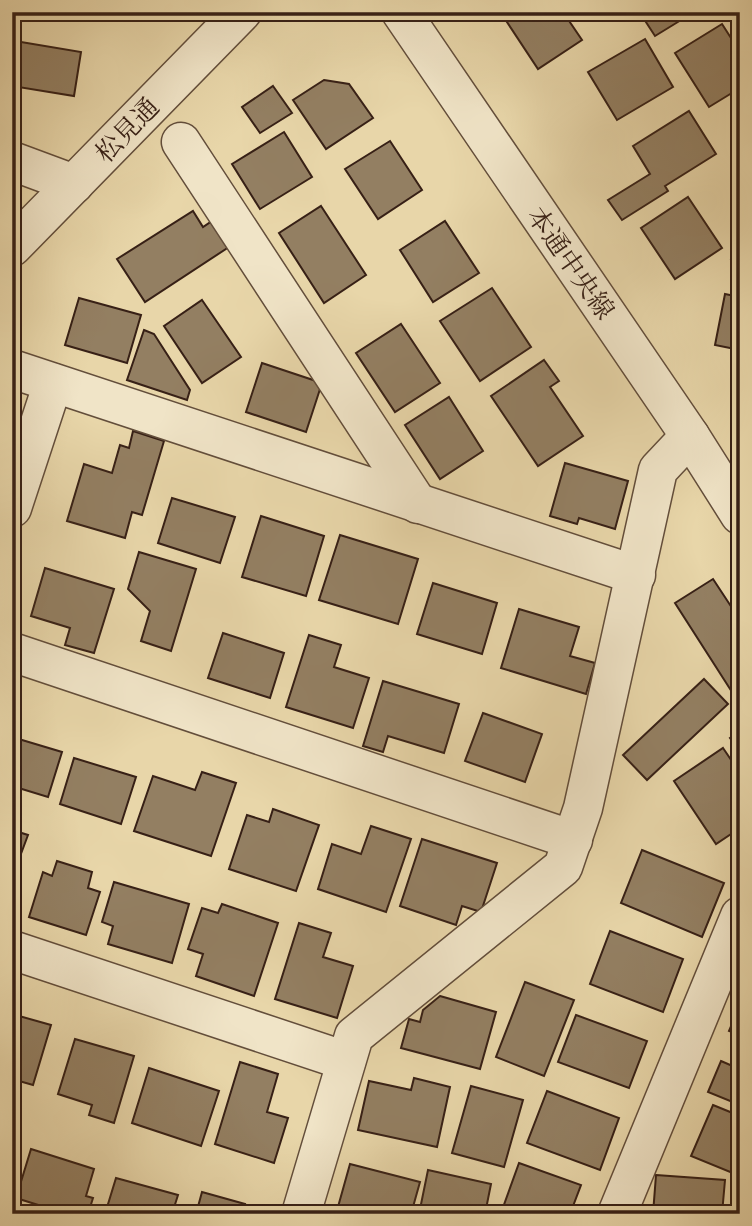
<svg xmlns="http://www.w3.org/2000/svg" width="752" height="1226" font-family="'EB Garamond','Noto Serif JP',serif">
<rect width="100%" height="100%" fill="#e8d6a9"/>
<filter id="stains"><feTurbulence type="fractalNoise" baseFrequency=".00286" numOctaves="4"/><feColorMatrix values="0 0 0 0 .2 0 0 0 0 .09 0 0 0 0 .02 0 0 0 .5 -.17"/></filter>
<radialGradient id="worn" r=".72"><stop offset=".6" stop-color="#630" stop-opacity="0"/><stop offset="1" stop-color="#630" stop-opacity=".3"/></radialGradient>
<g fill="#937f62" stroke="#372016" stroke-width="2">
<polygon points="508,12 563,12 582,40 538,69 503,16"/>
<polygon points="655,12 683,12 686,17 655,36 644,19"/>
<polygon points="722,24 740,52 740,88 709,107 675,53"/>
<polygon points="645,39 673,87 617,120 588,72"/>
<polygon points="15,41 81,52 74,96 12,86"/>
<polygon points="324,80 349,84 373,118 326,149 293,100"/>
<polygon points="273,86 292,113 260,133 242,107"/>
<polygon points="689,111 716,154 665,186 668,191 622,220 608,200 650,174 633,146"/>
<polygon points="284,132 312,177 260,209 232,164"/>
<polygon points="390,141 422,190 378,219 345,169"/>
<polygon points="688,197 722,248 675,279 641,228"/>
<polygon points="321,206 366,275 324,303 279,233"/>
<polygon points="193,211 203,227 215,219 232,245 145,302 117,259"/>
<polygon points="740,220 740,261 731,259"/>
<polygon points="445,221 479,273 433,302 400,250"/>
<polygon points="492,288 531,347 480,381 440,321"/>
<polygon points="725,294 740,297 740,350 715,345"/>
<polygon points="79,298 141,315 127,363 65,345"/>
<polygon points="202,300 241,357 202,383 164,326"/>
<polygon points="401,324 440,383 395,412 356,353"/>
<polygon points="144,330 154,334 190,390 187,400 127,380"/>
<polygon points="544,360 559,381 550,387 583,436 538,466 491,396"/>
<polygon points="262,363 322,383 306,432 246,412"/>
<polygon points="449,397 483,451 440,479 405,425"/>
<polygon points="133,431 164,441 142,515 132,512 125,538 67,521 84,464 112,473 120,445 129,448"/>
<polygon points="565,463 628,481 615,529 579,518 577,524 550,516"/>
<polygon points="172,498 235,517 220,563 158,543"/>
<polygon points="261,516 324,536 306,596 242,577"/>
<polygon points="340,535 418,559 398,624 319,600"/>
<polygon points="139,552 196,569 171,651 141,641 150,611 128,589"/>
<polygon points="45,568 114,589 94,653 65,645 70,628 31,616"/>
<polygon points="713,579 740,620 740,688 732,692 675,603"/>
<polygon points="433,583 497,603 482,654 417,634"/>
<polygon points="519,609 579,627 570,656 595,663 586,694 501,668"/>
<polygon points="223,633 284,653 270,698 208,678"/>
<polygon points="309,635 341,645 334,667 369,678 353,728 286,707"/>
<polygon points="704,679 728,704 647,780 623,755"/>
<polygon points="383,681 459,704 444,753 388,736 383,752 363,746"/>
<polygon points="483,713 542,734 525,782 465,761"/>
<polygon points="740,731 740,752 730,738"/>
<polygon points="12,737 62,752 48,797 12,786"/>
<polygon points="723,748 740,773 740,828 716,844 674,781"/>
<polygon points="74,758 136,777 121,824 60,804"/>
<polygon points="202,772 236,783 211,856 134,831 153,776 195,790"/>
<polygon points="273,809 319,825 296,891 229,869 247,815 269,822"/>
<polygon points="371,826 411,839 386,912 318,889 332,844 361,854"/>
<polygon points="12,830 28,835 12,878"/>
<polygon points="422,839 497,863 481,912 462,906 456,925 400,906"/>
<polygon points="642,850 724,883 702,937 621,903"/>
<polygon points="57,861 92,872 88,888 100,892 86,935 29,917 43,872 52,876"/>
<polygon points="114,882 189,904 172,963 108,944 113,926 102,922"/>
<polygon points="222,904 278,923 254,996 196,976 203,954 188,949 202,908 218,913"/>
<polygon points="299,923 331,933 323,957 353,966 337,1018 275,999"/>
<polygon points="610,931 683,959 663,1012 590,984"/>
<polygon points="525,982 574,1000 544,1076 496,1057"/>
<polygon points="440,996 496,1012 480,1069 401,1048 409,1019 420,1022 423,1010"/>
<polygon points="740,1005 740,1035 729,1031"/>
<polygon points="12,1014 51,1025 33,1085 12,1079"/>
<polygon points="576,1015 647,1041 629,1088 558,1062"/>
<polygon points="75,1039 134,1056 114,1123 89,1115 92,1105 58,1094"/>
<polygon points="721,1061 737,1068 740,1062 740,1105 708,1092"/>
<polygon points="240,1062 278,1074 267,1112 288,1118 274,1163 215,1144"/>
<polygon points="149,1068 219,1091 201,1146 132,1123"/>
<polygon points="414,1078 450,1087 437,1147 358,1130 369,1081 411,1090"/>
<polygon points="471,1086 523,1100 504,1167 452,1153"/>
<polygon points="547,1091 619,1118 600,1170 527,1143"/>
<polygon points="713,1105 740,1116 740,1176 691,1156"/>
<polygon points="31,1149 94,1169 86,1196 93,1198 88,1214 67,1214 16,1198"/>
<polygon points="519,1163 581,1185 570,1214 501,1213"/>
<polygon points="350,1164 420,1182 411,1214 336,1214"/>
<polygon points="428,1170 491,1184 485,1214 419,1214"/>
<polygon points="656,1175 725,1180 722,1214 653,1214"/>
<polygon points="116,1178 178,1195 172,1214 105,1214"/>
<polygon points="202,1192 245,1204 242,1214 196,1214"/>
</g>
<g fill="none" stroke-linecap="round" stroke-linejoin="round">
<g stroke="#634e3b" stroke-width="41">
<g id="minor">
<polyline points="181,142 418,504"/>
<polyline points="12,161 74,184"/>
<polyline points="12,369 636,575"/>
<polyline points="12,508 53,383"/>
<polyline points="12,652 573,840"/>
<polyline points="12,950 346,1061"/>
<polyline points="301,1214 354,1036 563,867 583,808 658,470 690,436"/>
<polyline points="617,1214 740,916"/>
</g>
</g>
<g stroke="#634e3b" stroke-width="41">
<g id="tertiary">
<polyline points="401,12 690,436 740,515"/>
<polyline points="12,247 242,12"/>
</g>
</g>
<use href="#minor" stroke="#f0e4c7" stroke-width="38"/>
<use href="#tertiary" stroke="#f0e4c7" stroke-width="38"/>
</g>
<g text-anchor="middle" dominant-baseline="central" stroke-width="5" stroke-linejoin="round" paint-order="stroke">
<g font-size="26" fill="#372016" stroke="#f0e4c7">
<text transform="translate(127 130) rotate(-46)">松見通</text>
<text transform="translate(571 263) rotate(55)">本通中央線</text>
</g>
</g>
<rect width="752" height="1226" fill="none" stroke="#e8d6a9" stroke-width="42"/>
<rect x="14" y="14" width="724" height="1198" fill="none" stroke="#372016" stroke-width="3.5"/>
<rect x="21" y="21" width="710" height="1184" fill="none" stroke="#372016" stroke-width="2"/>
<rect width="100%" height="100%" filter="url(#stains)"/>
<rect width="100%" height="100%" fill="url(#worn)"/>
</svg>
